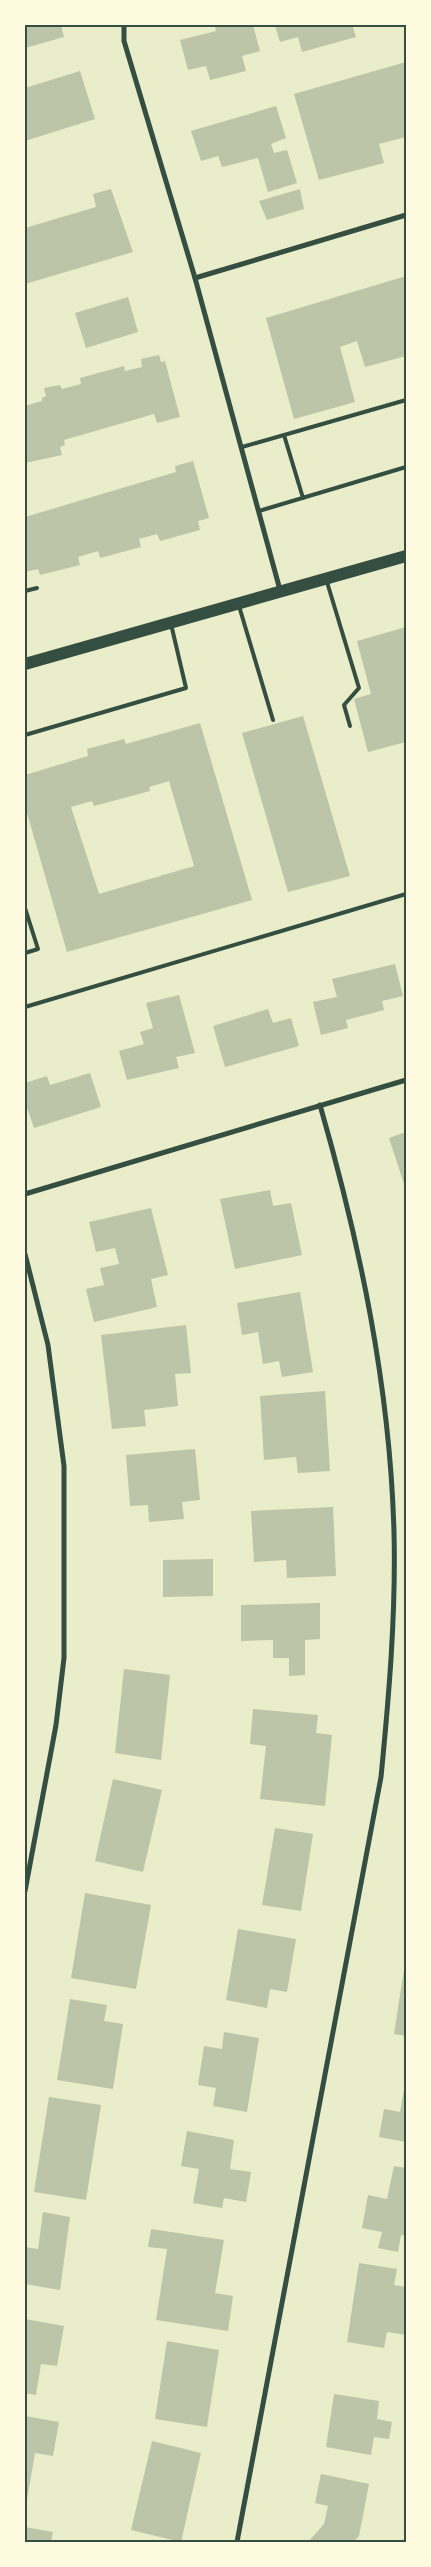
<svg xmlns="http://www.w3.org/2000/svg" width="431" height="2567" font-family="Rubik,sans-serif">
<rect width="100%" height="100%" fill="#e9edc9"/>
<g fill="#bcc5a7" fill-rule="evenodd">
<polygon points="25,25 61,25 64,37 25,48"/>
<polygon points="215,25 253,25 260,51 242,56 246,71 210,80 206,66 188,70 180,40 216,31"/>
<polygon points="275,25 352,25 356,37 302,52 298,37 280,42"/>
<polygon points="406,62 406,137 379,144 384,163 319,180 294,94"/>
<polygon points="80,71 95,119 25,141 25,88"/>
<polygon points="276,106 286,138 271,144 274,153 287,150 297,183 268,192 258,158 222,167 218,156 201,161 191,131"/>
<polygon points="111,189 133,252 25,284 25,228 96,207 93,194"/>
<polygon points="300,189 304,209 267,220 259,201"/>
<polygon points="406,276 406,356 365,367 357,341 340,347 355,402 294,419 266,318"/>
<polygon points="128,297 138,332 86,348 75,313"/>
<polygon points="159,355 161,362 165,361 180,417 157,423 154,414 64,440 65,445 60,447 62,455 25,463 25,406 42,401 42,398 46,396 44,388 60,385 62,389 81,384 80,378 124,366 125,371 142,367 141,359"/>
<polygon points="193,461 209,518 198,521 200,530 160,541 157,534 139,539 141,547 100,558 98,551 78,557 80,565 40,575 38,569 25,572 25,517 176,472 175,466"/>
<polygon points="406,627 406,742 368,752 354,699 371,694 357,641"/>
<polygon points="303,716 350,876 288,892 242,733"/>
<path d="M200,723L252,900L67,952L25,806V775L88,756L87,749L124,739L126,744ZM169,781L194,866L99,894L71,807L92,801L94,806L150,791L149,787Z"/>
<polygon points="395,964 403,996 382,1001 384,1010 346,1020 348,1028 321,1035 313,1002 337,997 332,979"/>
<polygon points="179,995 195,1053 176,1057 179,1068 127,1080 119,1051 144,1044 140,1032 153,1028 146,1003"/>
<polygon points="268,1009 273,1023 291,1018 299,1046 225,1067 213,1026"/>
<polygon points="90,1073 101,1107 34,1128 25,1102 25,1083 47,1076 50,1085"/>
<polygon points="406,1132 406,1190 389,1138"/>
<polygon points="270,1190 273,1206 291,1203 302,1255 235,1269 220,1199"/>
<polygon points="151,1208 168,1275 151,1279 157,1307 94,1322 86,1289 104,1285 100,1268 119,1264 115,1248 96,1252 89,1222"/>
<polygon points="300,1292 313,1372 282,1377 279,1361 263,1364 258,1332 242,1335 237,1303"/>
<polygon points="186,1325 191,1373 175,1374 178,1406 144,1410 146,1426 112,1429 101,1335"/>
<polygon points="325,1391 330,1471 298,1473 296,1457 264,1460 260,1396"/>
<polygon points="195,1449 200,1500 182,1502 184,1519 149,1522 148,1505 130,1506 126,1455"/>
<polygon points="333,1507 336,1576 287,1578 286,1560 254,1562 251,1511"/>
<polygon points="213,1559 213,1596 163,1597 163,1560"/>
<polygon points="320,1603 320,1639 305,1640 305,1675 289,1676 289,1658 273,1658 273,1640 241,1641 241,1605"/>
<polygon points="124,1669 170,1675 161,1760 115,1753"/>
<polygon points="253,1709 318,1715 316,1733 332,1735 325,1806 260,1799 266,1746 250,1744"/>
<polygon points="113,1779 162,1790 143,1872 95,1861"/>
<polygon points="275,1828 313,1834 301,1911 262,1905"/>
<polygon points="85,1893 151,1905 136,1989 71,1978"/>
<polygon points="238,1929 296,1939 287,1992 270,1989 267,2008 226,2000"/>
<polygon points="405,1963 406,1963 406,2036 394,2034"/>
<polygon points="70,1999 107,2005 104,2021 123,2024 113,2089 57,2080"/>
<polygon points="224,2032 259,2038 247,2112 213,2106 216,2088 198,2085 204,2046 222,2049"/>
<polygon points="405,2084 406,2142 379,2137 384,2109 400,2112"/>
<polygon points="49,2097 101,2105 86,2200 34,2192"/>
<polygon points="187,2131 234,2140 230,2169 251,2172 246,2202 224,2198 222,2208 193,2203 199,2169 181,2166"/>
<polygon points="394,2166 406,2168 406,2236 401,2235 398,2252 378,2248 382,2232 362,2228 368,2195 387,2199"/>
<polygon points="43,2212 70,2217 60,2290 25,2284 25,2247 38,2249"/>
<polygon points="151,2229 224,2240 215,2293 233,2296 228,2331 156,2320 167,2249 148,2247"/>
<polygon points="359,2263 397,2269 394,2285 406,2287 406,2335 387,2332 384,2348 347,2342"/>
<polygon points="25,2319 64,2326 57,2366 41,2364 36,2395 25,2393"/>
<polygon points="167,2341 219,2350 207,2427 155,2419"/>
<polygon points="334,2394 379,2401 377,2419 392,2422 389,2439 374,2437 371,2455 326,2447"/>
<polygon points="25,2416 59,2422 53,2456 35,2453 26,2506"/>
<polygon points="152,2441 201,2453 181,2542 131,2530"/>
<polygon points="321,2474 369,2484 359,2536 353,2542 309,2541 324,2524 328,2506 315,2503"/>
<polygon points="25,2527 53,2532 51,2542 25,2542"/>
</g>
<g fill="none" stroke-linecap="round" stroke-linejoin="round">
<g stroke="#344e41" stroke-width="4">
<polyline points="284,435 303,498"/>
<polyline points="242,447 406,400"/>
<polyline points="259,511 406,467"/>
<polyline points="327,582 359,688 344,705 350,726"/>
<polyline points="25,591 37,588"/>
<polyline points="239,606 273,720"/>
<polyline points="25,735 186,688 171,624"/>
<polyline points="25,908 38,949 25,953"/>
<polyline points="25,1007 406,894"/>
</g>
<g stroke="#344e41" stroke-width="5">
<polyline points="124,25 124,41 195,278 280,590"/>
<polyline points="195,278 406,215"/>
<polyline points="25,1194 406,1080"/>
<polyline points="25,1254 48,1345 64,1466 64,1658 56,1725 25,1891"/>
<path d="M237,2542L381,1777C389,1695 396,1614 394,1532C390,1387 360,1244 320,1105"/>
</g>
<polyline stroke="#344e41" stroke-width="12" points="25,664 406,556"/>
</g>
<rect width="431" height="2567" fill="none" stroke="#fefae0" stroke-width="52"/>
<rect x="26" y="26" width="379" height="2515" fill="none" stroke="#344e41" stroke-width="2"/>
</svg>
